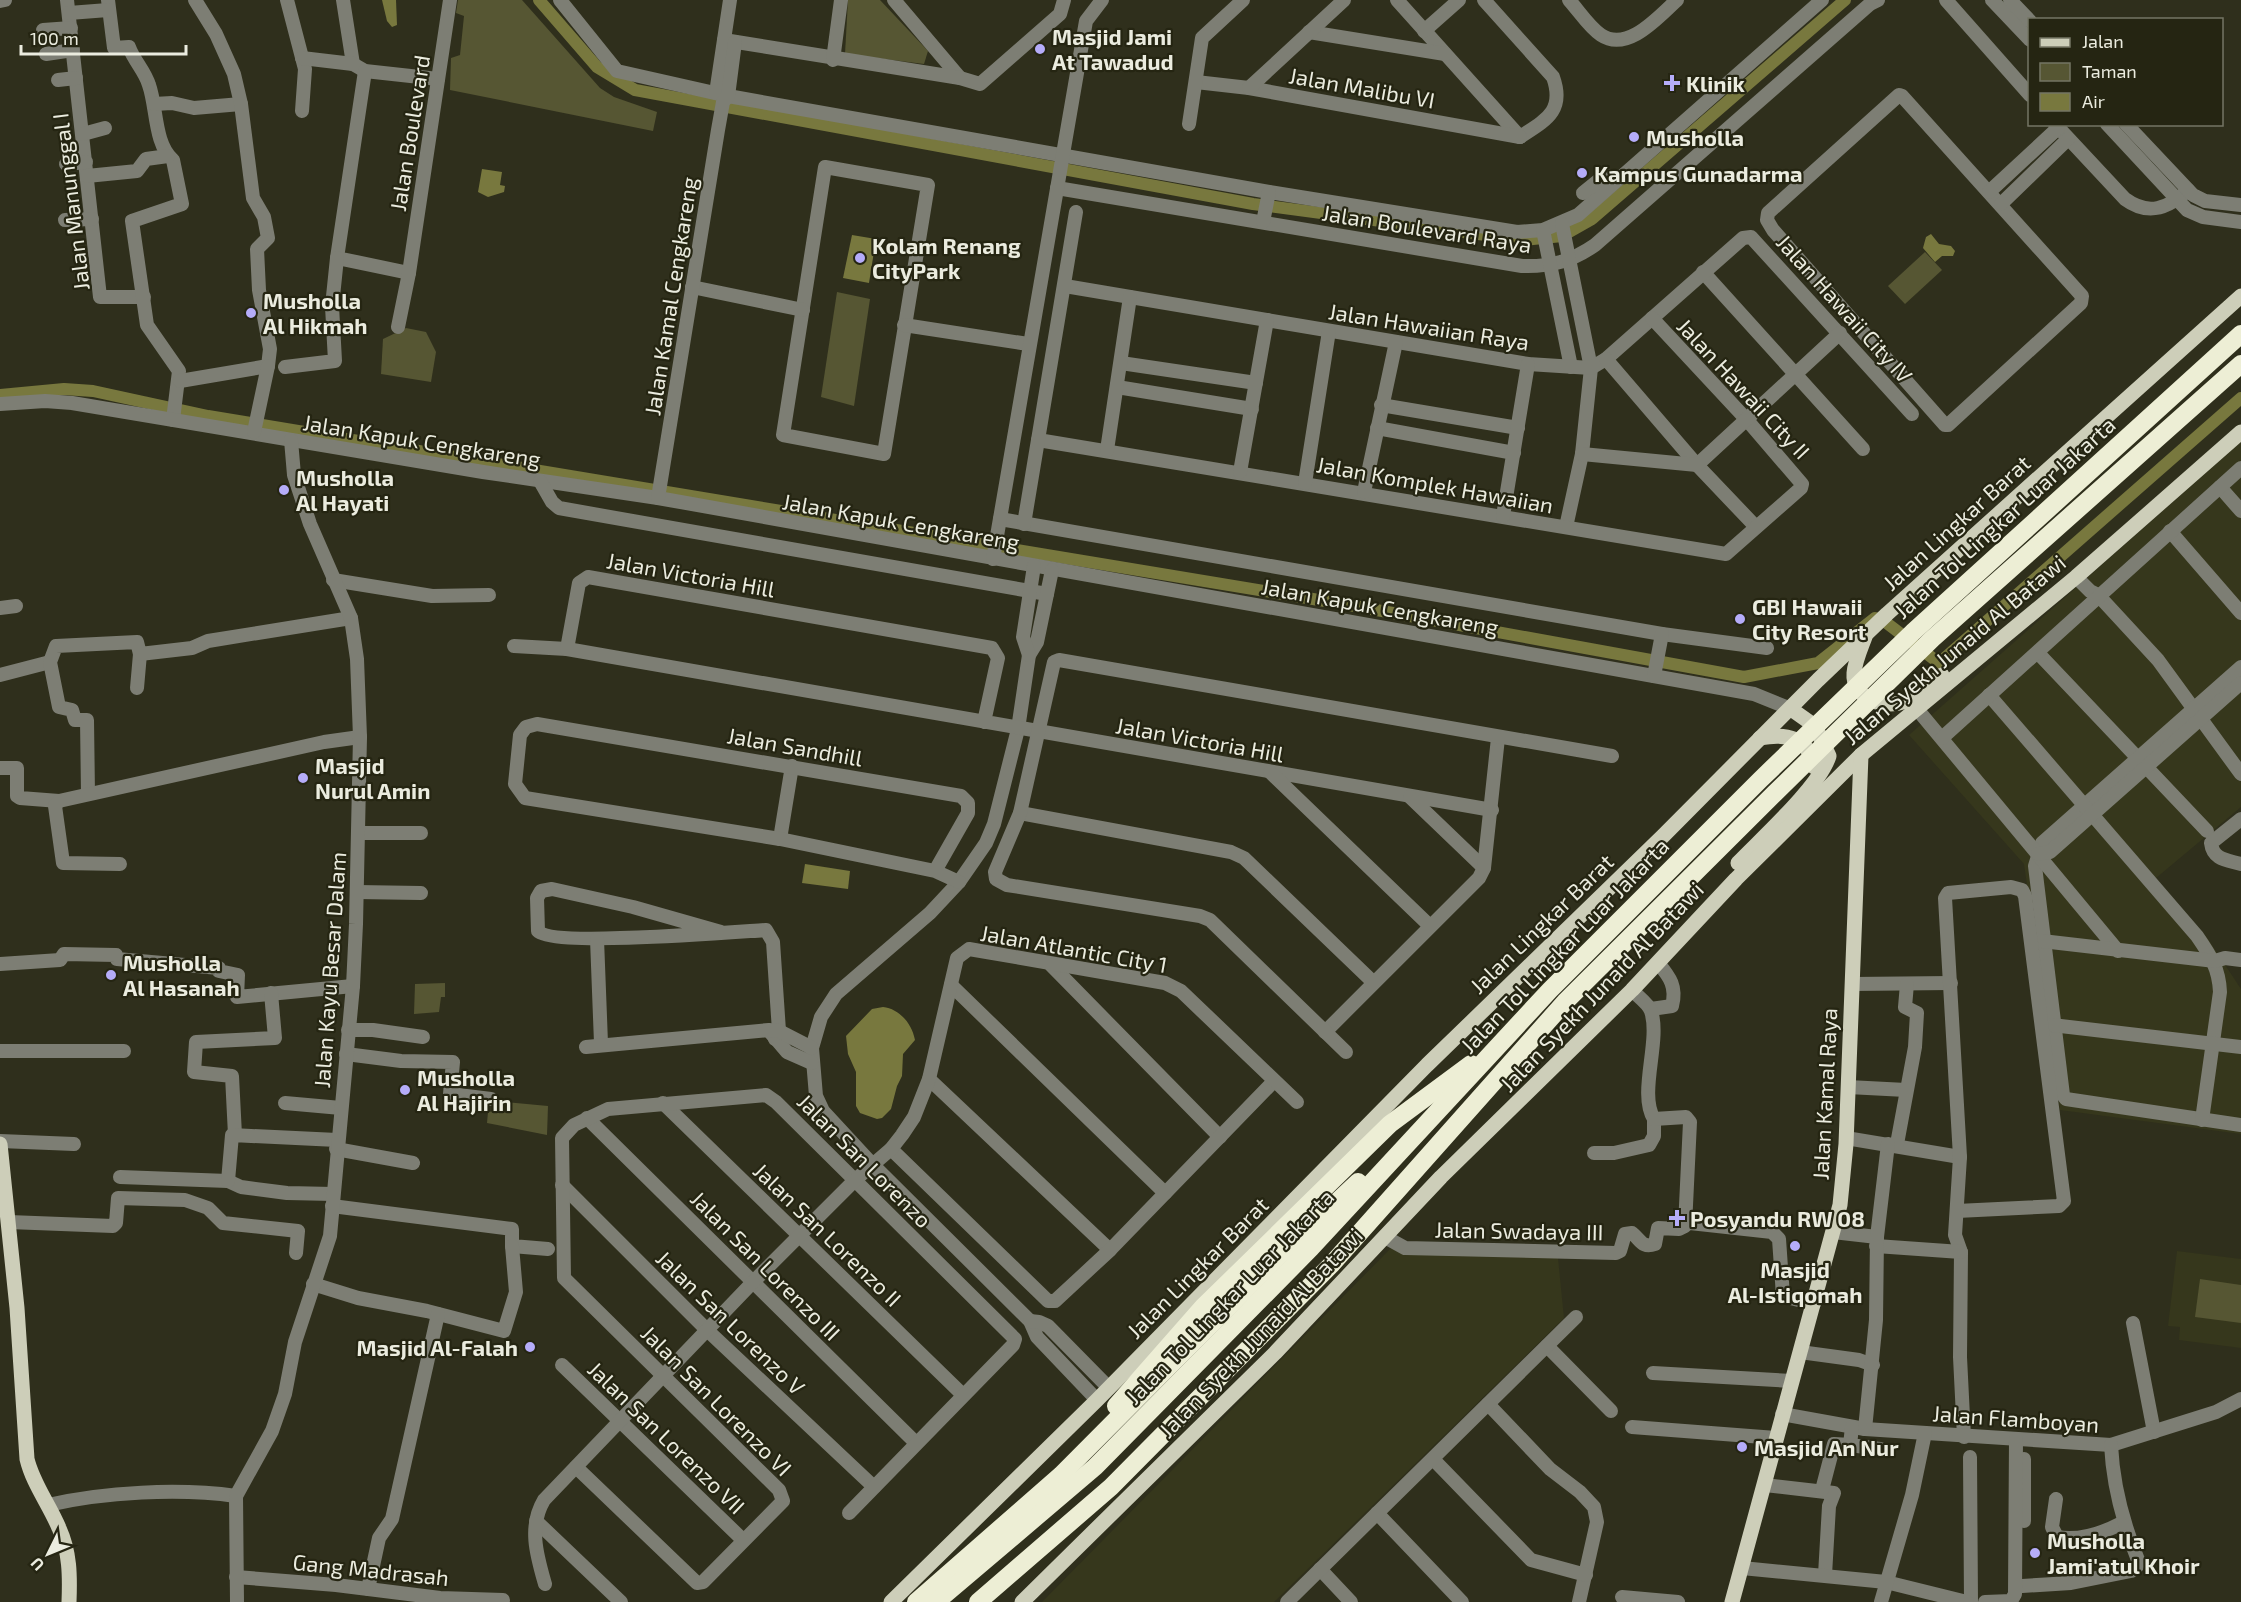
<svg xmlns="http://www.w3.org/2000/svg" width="2241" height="1602" font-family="'Exo 2',sans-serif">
<rect width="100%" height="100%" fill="#2f2f1c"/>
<g fill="#36371c">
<polygon points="2241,442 2241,807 2156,878 2208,939 2241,989 2241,1134 2060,1110 2024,864 1909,735"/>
<polygon points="1394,1245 1558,1258 1564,1318 1274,1602 1042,1602"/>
<polygon points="2177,1251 2241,1259 2241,1348 2179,1340 2180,1327 2168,1326"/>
</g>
<g fill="#565633">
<polygon points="458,0 522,0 600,88 614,97 657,112 653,131 450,90 451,58 460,55 464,16 456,13"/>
<polygon points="848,0 880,0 928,51 924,64 845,54"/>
<polygon points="1925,252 1942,270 1905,304 1888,286"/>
<polygon points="837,292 870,299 854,406 821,397"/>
<polygon points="406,328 426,332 436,352 431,382 381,374 383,339"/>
<polygon points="445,983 445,997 441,997 439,1012 414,1014 415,984"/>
<polygon points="496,1101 548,1106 547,1135 487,1123 488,1112 495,1111"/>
<polygon points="2200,1279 2241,1285 2241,1323 2195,1317"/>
</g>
<g fill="#78783e">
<polygon points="382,0 396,0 397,25 392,27 387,21"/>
<polygon points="482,169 502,172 500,185 505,186 504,192 488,197 478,192"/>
<polygon points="1931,234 1939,244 1951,246 1955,251 1953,256 1942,256 1935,262 1923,248 1926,237"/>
<polygon points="852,235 876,239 869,283 843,278"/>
<polygon points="805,864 850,871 848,889 802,883"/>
<path d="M883,1007C900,1009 912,1024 915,1040L903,1054L902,1076L897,1086L891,1109L882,1118L877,1119L860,1113L856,1106V1072L848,1054L846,1036L872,1009Z"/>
</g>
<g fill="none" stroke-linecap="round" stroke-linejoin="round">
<g stroke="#78783e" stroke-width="12">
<polyline points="539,0 597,67 635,90 1253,204 1523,240 1562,236 1592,219 1845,0"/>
<polyline points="0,395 64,389 93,391 208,416 1349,605 1744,677 1818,663 1875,618 1884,621 1939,663 2241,398"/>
</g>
<g stroke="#7d7e74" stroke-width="14">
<polyline points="67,0 100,297 144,297"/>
<path d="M108,0L114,48L129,47C134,61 145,71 149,85C157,107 154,144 173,160L182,204L132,221L147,325L179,371L173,420"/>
<polyline points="287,0 305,69 302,111"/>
<polyline points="343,0 353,64"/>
<polyline points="560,0 617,71 728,96 1269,192 1517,232 1543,230 1578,215 1822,0"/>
<polyline points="894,0 960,78"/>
<polyline points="1397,0 1520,137"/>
<path d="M1484,0L1553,77C1565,111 1546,120 1520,137"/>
<path d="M1569,0C1579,11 1589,27 1601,35C1628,53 1659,16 1677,0"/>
<polyline points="1946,0 2030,95"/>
<polyline points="1992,0 2030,40"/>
<polyline points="2010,0 2030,21"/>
<polyline points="0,1 5,0"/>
<polyline points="69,13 108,10"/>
<polyline points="43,30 71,28"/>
<polyline points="1424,31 1459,0"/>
<polyline points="1309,32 1445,54"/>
<polyline points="724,40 960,78 980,84 1060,14 1064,0"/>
<polyline points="46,54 73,50"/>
<polyline points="302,58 353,64 365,71 438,79"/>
<polyline points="833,60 841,0"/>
<polyline points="365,71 337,258 409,273"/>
<polyline points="58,80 76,78"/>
<polyline points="1196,82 1249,88 1520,137"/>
<polyline points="1249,88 1344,0"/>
<polyline points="716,93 730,0"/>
<polygon points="1899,95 1902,96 2082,296 2081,303 1948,425 1945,425 1773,230 1767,220 1768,213"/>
<polyline points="154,104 172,103 194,108 241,104"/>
<polyline points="1189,124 1202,38 1243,0"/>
<path d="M2055,124L2125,199C2148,216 2168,209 2188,190"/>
<polyline points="2107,124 2187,210 2203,217 2241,222"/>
<polyline points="2126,124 2193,195 2205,201 2241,205"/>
<polyline points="83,134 105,128"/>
<polyline points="66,164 86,162"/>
<polygon points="825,167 928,185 884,454 783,435"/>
<polyline points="87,176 137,171 146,159 168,156"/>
<path d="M1057,188L1522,266C1551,267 1572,261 1595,245L1870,4L1878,0"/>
<polyline points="1989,192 2058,128"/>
<polyline points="1583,193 1604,176 1621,177"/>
<polyline points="2001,204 2068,139"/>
<polyline points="65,220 92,219"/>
<polyline points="1263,222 1269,192"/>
<polyline points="1562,224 1591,368 1582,454 1566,527"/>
<polyline points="1543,230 1571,367"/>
<polyline points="1703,272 1863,449"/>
<polyline points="1065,286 1528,364 1591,368 1606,359 1743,238 1751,237 1912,414"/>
<polyline points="692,287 803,310"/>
<polyline points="904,325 1028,344"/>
<polyline points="398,327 409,273 450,0"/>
<polyline points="1606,359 1697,465 1756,527"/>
<polyline points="1121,363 1256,383"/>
<polyline points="285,367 335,361 332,306 337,258"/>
<polyline points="180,381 268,366 270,349 259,290 257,249 268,238 264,217 253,198 241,104 234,74 216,34 195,0"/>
<polyline points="1117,387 1252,409"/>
<polyline points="0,404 45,401 72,403 483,472 658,498 1754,694 1791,709"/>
<polyline points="1381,405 1518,428"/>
<polyline points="1377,428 1514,453"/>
<polyline points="254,432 268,366"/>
<polyline points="1038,440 1726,554 1801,488 1802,484 1747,420 1652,318"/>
<polyline points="1107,450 1130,297"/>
<polyline points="1582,454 1697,465 1840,333"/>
<polyline points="1240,472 1267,320"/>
<polyline points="540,481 552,502 559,508 1047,594"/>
<polyline points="1305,483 1329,331"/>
<polyline points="2220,487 2241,511"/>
<polyline points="1364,492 1396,342"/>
<polyline points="658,498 718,130 723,102 728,96 735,42"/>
<polyline points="1503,516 1528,364"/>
<polyline points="1000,519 1662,634 1767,648"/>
<polyline points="1024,524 1076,212"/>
<polyline points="2170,531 2241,613"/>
<polyline points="993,559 1086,21 1102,0"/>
<polyline points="1052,570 1037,642 1029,655 1018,729 994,824 986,843 959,882 930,913 836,994 821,1017 812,1048 816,1096 823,1111 872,1164 1030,1321 1037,1337 1097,1400"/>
<polyline points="2076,577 2090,591 2098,595 2158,660 2241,774"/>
<polyline points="333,580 432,596 489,595"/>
<polyline points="0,608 16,606"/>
<polyline points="514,646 567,649"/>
<polyline points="2038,653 2207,831"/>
<polyline points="1029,655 1023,637 1034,566"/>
<polyline points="2241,667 2042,843 2035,866 2063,1095 2066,1099 2241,1125"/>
<polyline points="0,675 50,662"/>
<polyline points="1654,676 1662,634"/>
<polyline points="137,688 140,654"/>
<path d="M1989,695L2197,936C2210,955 2219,968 2220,992L2202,1120"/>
<polyline points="1917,709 2118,951"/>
<polyline points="984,722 998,658 992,648 588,577 579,583 567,649 1492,810"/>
<polyline points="1942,738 2241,468"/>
<polyline points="0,768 17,768 17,796 20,798 59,801"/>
<polyline points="1270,772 1430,926"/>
<polyline points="88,794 87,720 75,720 72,710 59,707 50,662 56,646 137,642 140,654 192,648 208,641 351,618"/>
<polyline points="1410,797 1484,868"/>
<polyline points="1020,813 1231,852 1244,858 1373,982"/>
<path d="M2241,819L2211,843C2213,860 2227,860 2241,864"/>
<polyline points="358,833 421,833"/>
<polyline points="780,839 792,766"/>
<polyline points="2038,854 2050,852 2241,683"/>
<polyline points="120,864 63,863 55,806 59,801 324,742 360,737"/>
<polyline points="935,871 968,813 968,803 961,796 537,724 526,727 520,735 515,784 525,798 780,839 935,871 959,882"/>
<polyline points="357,892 421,893"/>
<path d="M721,932L633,907L552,889L541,891L537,898L538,931C552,947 734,932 766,930L773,942L779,1031L775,1039"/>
<polyline points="597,939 601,1043"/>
<polyline points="2042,941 2215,961 2225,958 2241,960"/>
<polyline points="0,964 60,960 64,954 116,955 117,959 219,968 219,971 238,975 237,997 353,986"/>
<polyline points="1051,965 1220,1137"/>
<polyline points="1852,984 1951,983"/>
<polyline points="951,985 1165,1193"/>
<path d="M1651,1009L1672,1006C1677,987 1670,977 1658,963"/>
<polyline points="2052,1025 2241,1047"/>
<polyline points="348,1030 373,1030 423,1037"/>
<polyline points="770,1032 787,1052 812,1063"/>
<polyline points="1325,1032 1479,878 1484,868 1498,738"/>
<polyline points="586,1047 769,1030 779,1031 812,1048"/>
<polyline points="0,1051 124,1051"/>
<polyline points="1346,1052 1210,920 1200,916 1007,885 996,879 995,872 1020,813 1054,662 1059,660 1612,756"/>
<polyline points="346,1054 401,1061 453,1062 450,1094 491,1099"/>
<polyline points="929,1079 1110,1250"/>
<polyline points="1848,1087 1906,1090"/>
<polyline points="285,1103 341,1108"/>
<polyline points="663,1103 963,1395"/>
<polyline points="587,1118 916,1443"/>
<polyline points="235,1135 232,1076 194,1072 196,1042 275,1038 271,993"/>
<polyline points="1846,1138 1960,1157"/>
<polyline points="0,1141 74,1144"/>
<polyline points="1897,1144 1915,1047 1917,1013 1905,1007 1907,984"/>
<polyline points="336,1149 413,1163"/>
<polyline points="891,1149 1048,1301 1055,1301 1110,1250 1274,1081"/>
<polyline points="1594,1153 1614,1153 1649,1145 1654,1136 1654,1119"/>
<polyline points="120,1177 228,1181 241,1187 287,1193 333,1194"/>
<polyline points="228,1181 232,1135 337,1140"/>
<polyline points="562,1185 707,1330 874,1487"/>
<polyline points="332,1206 512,1229 512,1246 548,1249"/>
<polyline points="1957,1211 2059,1206 2064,1201 2025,896 2022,890 2011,887 1948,893 1945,898 1960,1157 1955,1235 1961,1252 1960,1357 1964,1437"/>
<polyline points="1686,1220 1690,1223 1772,1232 1779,1239 1783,1296 1814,1304"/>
<polyline points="9,1222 113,1226 116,1223 118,1198 185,1200 208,1208 223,1223 298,1231 296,1253"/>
<polyline points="1833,1232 1877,1237"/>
<path d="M1385,1237L1405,1248L1616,1253L1620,1251L1625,1234L1632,1233C1640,1239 1642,1249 1655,1244L1658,1228L1679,1229L1685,1226L1690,1122L1686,1117L1654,1119C1638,1093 1661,1041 1651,1011C1648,1003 1637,996 1632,990"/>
<polyline points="1876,1246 1961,1252"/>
<polyline points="313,1284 358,1298 427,1311 504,1331 516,1292 512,1246"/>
<polyline points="1030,1321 1039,1322 1048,1326 1109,1388"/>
<polyline points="2133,1323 2154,1432"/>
<polyline points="1547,1346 1611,1411"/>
<polyline points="1800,1352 1859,1360 1873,1365"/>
<polyline points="562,1365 743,1540"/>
<polyline points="1653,1373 1792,1381"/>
<polyline points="1488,1404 1550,1469 1580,1492 1594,1507 1597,1522 1579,1602"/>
<polyline points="1782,1414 1865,1429 2111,1445 2216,1412 2241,1399"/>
<polyline points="1632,1427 1776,1438"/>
<polyline points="1865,1429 1876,1320 1877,1237 1888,1144"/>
<polyline points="1850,1445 1880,1449"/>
<polyline points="1970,1457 1971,1602"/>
<polyline points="1433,1459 1531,1560 1586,1575"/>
<polyline points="576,1467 697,1583 703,1582 783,1501 779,1490 564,1278 562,1138 574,1125 608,1109 766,1095 776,1102 1015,1339 1013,1345 849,1513"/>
<polyline points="1765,1485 1834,1493 1829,1506 1825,1575"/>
<polyline points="1822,1490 1834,1444 1850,1445 1852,1427"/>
<path d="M2056,1499L2052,1527L2057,1537C2079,1541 2103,1533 2122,1523"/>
<path d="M48,1505C104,1492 179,1488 236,1496"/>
<polyline points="1377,1513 1462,1602"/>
<polyline points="536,1521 621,1602"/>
<polyline points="2024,1521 2024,1459"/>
<polyline points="1742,1568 1886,1582 1967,1602"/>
<polyline points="1320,1569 1351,1602"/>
<polyline points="236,1577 336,1585 440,1598 503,1600"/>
<path d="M545,1584C537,1556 528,1527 544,1500L753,1282L855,1180L891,1149L902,1135L914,1117L929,1079L957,958L969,949L1165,983L1181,991L1297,1102"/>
<path d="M2022,1586L2071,1583L2131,1571L2137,1566L2138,1560C2123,1523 2113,1485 2111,1445"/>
<polyline points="368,1589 379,1538 392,1519 438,1314"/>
<polyline points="1622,1597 1678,1602"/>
<polyline points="237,1602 236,1496 272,1431 285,1394 295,1342 330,1236 353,986 356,924 360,737 357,659 351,618 310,524 294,475 291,440"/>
<polyline points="1287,1602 1576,1317"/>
<polyline points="1881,1602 1912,1495 1925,1433"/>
<polyline points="1985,1602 2011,1601 2015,1594 2016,1439"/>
</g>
<g stroke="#cdceb9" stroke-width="15">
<path d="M1865,637C1861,648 1855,661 1854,673C1852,698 1883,709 1903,702C1917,696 1930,685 1942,675"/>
<path d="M1760,738C1786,733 1809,737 1814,767"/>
<path d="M1738,863C1762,838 1820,786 1829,756L1815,726L1791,709"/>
<path d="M0,1144L17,1308L27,1459C33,1484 49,1504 59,1528C70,1552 70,1576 69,1602"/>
<polyline points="891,1602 1097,1400 1427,1065 1663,836 1818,680 1887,614 2241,296"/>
<polyline points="1022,1602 1275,1353 1441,1177 1632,990 1736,879 1861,755 2076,577 2241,432"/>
<polyline points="1732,1602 1840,1205 1846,1144 1861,755"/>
</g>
<g stroke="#edeed5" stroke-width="18">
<polyline points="1116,1406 1203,1307 1390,1124 1471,1064"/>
<polyline points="916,1602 1061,1475 1280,1255 1358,1182"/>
<polyline points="936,1602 1095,1467 1311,1248 1550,990 1760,780 1913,632 2241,334"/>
<polyline points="978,1602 1111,1487 1331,1265 1565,1002 1775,793 1932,639 2241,364"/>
</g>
</g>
<g fill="#b5acf9" stroke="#252512" stroke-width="2">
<circle cx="1040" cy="49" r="6"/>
<path d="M1669 74h6v6h6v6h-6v6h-6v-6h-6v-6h6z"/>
<circle cx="1634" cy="137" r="6"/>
<circle cx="1582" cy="173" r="6"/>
<circle cx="860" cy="258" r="6"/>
<circle cx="251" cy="313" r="6"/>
<circle cx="284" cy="490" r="6"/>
<circle cx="1740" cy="619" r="6"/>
<circle cx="303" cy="778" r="6"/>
<circle cx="111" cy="975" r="6"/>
<circle cx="405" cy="1090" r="6"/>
<path d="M1674 1209h6v6h6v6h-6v6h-6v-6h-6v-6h6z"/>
<circle cx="1795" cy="1246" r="6"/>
<circle cx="530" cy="1347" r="6"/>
<circle cx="1742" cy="1447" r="6"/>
<circle cx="2035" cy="1553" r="6"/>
</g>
<g text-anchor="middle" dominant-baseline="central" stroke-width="4.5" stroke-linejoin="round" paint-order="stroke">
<g font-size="22" font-weight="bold" fill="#ebecdf" stroke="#252512" text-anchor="start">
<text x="1052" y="36">Masjid Jami<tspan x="1052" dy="25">At Tawadud</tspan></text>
<text x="1686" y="83">Klinik</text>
<text x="1646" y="137">Musholla</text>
<text x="1594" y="173">Kampus Gunadarma</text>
<text x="872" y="245">Kolam Renang<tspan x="872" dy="25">CityPark</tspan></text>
<text x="263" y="300">Musholla<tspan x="263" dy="25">Al Hikmah</tspan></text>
<text x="296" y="477">Musholla<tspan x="296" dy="25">Al Hayati</tspan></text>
<text x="1752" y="606">GBI Hawaii<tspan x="1752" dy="25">City Resort</tspan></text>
<text x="315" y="765">Masjid<tspan x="315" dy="25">Nurul Amin</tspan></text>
<text x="123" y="962">Musholla<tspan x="123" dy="25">Al Hasanah</tspan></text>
<text x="417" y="1077">Musholla<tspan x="417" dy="25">Al Hajirin</tspan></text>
<text x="1690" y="1218">Posyandu RW 08</text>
<text x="1795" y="1269" text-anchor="middle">Masjid<tspan x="1795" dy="25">Al-Istiqomah</tspan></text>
<text x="518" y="1347" text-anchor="end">Masjid Al-Falah</text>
<text x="1754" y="1447">Masjid An Nur</text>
<text x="2047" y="1540">Musholla<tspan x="2047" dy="25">Jami'atul Khoir</tspan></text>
</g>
<g font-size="22" fill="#ebecdf" stroke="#252512">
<text transform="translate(1362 87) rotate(10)">Jalan Malibu VI</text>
<text transform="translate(409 133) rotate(-81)">Jalan Boulevard</text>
<text transform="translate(70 202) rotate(-97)">Jalan Manunggal I</text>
<text transform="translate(1427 228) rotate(9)">Jalan Boulevard Raya</text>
<text transform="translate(670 296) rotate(-81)">Jalan Kamal Cengkareng</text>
<text transform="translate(1845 308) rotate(48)">Jalan Hawaii City IV</text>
<text transform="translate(1429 326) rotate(9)">Jalan Hawaiian Raya</text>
<text transform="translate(1744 388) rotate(47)">Jalan Hawaii City II</text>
<text transform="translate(422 440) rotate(9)">Jalan Kapuk Cengkareng</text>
<text transform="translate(1435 484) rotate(10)">Jalan Komplek Hawaiian</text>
<text transform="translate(2004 517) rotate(-42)">Jalan Tol Lingkar Luar Jakarta</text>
<text transform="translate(901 521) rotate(10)">Jalan Kapuk Cengkareng</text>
<text transform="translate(1956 522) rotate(-42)">Jalan Lingkar Barat</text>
<text transform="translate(691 574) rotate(10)">Jalan Victoria Hill</text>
<text transform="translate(1380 606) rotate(10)">Jalan Kapuk Cengkareng</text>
<text transform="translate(1954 649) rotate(-40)">Jalan Syekh Junaid Al Batawi</text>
<text transform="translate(1200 739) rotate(10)">Jalan Victoria Hill</text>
<text transform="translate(795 746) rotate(10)">Jalan Sandhill</text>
<text transform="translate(1541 923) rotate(-44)">Jalan Lingkar Barat</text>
<text transform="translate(1564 945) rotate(-46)">Jalan Tol Lingkar Luar Jakarta</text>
<text transform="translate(1074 948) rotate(10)">Jalan Atlantic City 1</text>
<text transform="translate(329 970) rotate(-86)">Jalan Kayu Besar Dalam</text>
<text transform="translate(1601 986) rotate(-46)">Jalan Syekh Junaid Al Batawi</text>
<text transform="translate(1824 1094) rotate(-87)">Jalan Kamal Raya</text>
<text transform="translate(865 1160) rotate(45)">Jalan San Lorenzo</text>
<text transform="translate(1519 1230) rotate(1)">Jalan Swadaya III</text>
<text transform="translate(828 1234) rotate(44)">Jalan San Lorenzo II</text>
<text transform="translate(766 1265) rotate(45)">Jalan San Lorenzo III</text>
<text transform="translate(1197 1267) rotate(-45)">Jalan Lingkar Barat</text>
<text transform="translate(1229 1296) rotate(-46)">Jalan Tol Lingkar Luar Jakarta</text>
<text transform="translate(731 1322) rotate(44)">Jalan San Lorenzo V</text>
<text transform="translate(1260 1332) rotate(-46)">Jalan Syekh Junaid Al Batawi</text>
<text transform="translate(717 1400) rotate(45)">Jalan San Lorenzo VI</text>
<text transform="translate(2016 1418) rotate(4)">Jalan Flamboyan</text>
<text transform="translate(667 1437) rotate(44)">Jalan San Lorenzo VII</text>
<text transform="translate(371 1569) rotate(6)">Gang Madrasah</text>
</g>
</g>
<rect x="2028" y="18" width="195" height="108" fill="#252512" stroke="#747564" stroke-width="1.5"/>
<rect x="2040" y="38" width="30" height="9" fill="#cdceb9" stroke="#747564" stroke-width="1.5"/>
<text x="2082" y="48" font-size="18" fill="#ebecdf">Jalan</text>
<rect x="2040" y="63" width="30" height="18" fill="#565633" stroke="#747564" stroke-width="1.5"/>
<text x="2082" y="78" font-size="18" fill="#ebecdf">Taman</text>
<rect x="2040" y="93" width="30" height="18" fill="#78783e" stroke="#747564" stroke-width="1.5"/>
<text x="2082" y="108" font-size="18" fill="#ebecdf">Air</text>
<g transform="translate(48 1554) rotate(227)" stroke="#252512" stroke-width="4.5" paint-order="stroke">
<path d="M0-4.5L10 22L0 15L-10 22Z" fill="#ebecdf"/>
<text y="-9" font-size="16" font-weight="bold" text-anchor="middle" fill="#ebecdf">U</text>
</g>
<path d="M21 45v9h165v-9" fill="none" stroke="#ebecdf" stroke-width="3"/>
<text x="30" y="45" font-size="18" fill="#ebecdf" stroke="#252512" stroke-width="4.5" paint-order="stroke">100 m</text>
</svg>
